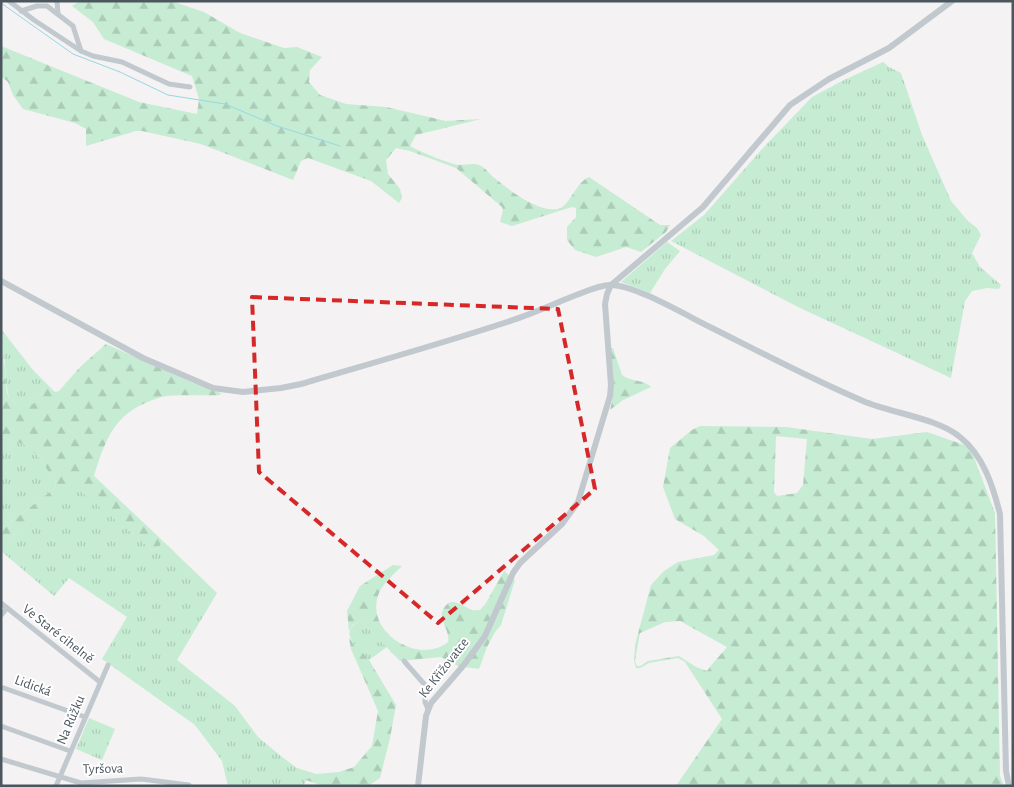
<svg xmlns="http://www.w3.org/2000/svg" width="1014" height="787" font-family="'Alegreya Sans',sans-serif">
<defs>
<pattern id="grass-tufts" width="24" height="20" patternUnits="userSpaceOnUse" patternTransform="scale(1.25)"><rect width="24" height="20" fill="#c6ecd3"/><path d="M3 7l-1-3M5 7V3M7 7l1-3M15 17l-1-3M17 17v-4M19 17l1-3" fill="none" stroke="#acccb8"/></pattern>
<pattern id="forest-firs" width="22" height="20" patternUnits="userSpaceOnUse" patternTransform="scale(1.25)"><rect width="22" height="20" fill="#c6ecd3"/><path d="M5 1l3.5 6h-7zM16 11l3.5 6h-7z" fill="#acccb8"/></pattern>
</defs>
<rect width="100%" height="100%" fill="#f4f2f2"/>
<g fill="url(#grass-tufts)">
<polygon points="883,62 889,67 901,73 922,135 951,201 968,221 977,228 981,235 972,253 980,267 1001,285 999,289 987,288 972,291 965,301 951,378 798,307 671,241 704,215 763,148 812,97 842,81"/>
<polygon points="667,242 680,251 665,269 650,293 621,282"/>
<polygon points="1,329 33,370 46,383 36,404 32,406 21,405 9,399 6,383 5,361 1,351"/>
<polygon points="1,437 24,444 38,456 56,483 55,488 1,530"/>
<polygon points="75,486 155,552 163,541 217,593 177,660 235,706 258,737 282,757 297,768 316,774 306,780 304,786 228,786 222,761 195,725 102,659 127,617 69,578 54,596 1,551 1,544"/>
<path d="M361,621L387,647L369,660C358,648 336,632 361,621Z"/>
<polygon points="89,718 115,729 102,760 76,749"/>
</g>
<g fill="url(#forest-firs)" fill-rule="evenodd">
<path d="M80,1H171L204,12L240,33L284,48L297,47L322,57L310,70L309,82L320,95L346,104L386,107L446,121L481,119L416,135L410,146C418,151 452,165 460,165C467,165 472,163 479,165C486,168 491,176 497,180C510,191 540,213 558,209C570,206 575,183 589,177L660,225H670L666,232L641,252L626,247L596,257L575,250L567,240V227L576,217V208L572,207L512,226L500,222L503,210L502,207L456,168L410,151L396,148L386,160L388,174L400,189L402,198L399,203L371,181L308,158L301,161L293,180L201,144L142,131H136L86,146V129L75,123L23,109L13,95L8,82L1,76V46L139,102L197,114L199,99L192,76L104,39L93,22L72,6Z"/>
<path d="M106,344L193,383L221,393L220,395C205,396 173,394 161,397C116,411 107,434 94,476L163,541L155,552L75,487L1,544V530L55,488L56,483L38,456L23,444L1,437V351C8,366 3,383 9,399C14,402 19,404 25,405C39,407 40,393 46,383L55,392L59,391L80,367Z"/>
<path d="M610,348H613L622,375C631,382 643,379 651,387L623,400L610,410C616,390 612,369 610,348Z"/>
<path d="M700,426L786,427L872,439L927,432L970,447L995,513L1000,776L1004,786H676L722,719L685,662L678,658L649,663L640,668H636L634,661L635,645L651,585L664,571L678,562L714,555L719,550L704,536L675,519L663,487L670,448L692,430ZM776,436L807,439L803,485L797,493L777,496L774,492ZM680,621L727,647C720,656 713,662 707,671L696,667L679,656L648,661L640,666H637L635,661L640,633L665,622Z"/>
<path d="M393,565L402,566C394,574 384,582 379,593C363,631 418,666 448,642C451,630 436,619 444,608C452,595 463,607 472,610C473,611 478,610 480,610L486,603L504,571L515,580L501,625L495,632L487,647L479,669L458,666L441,657L400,661L361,621L353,625L349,631L347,611L360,586Z"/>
<polygon points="349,638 369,660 396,705 390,738 380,778 368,786 323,786 306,780 316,774 339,772 354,767 372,746 378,711 351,649"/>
</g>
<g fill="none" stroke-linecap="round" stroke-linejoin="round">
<polyline stroke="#97d7e5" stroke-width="1" points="1,3 73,54 120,72 168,95 225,104 277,126 340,146"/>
<g stroke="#c1c9cf" stroke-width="5">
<polyline points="9,1 34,20 81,51 93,56 122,62 169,84 190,87"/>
<polyline points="57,1 58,14"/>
<polyline points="21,11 37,6 47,6 73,26 81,51"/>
<polyline points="1,603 100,682"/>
<polyline points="1,615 7,608"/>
<polyline points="404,661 425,685 425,702 428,709"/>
<polyline points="1,687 85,717"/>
<polyline points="1,726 70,751"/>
<polyline points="1,759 81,783 141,779 189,785"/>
<polyline points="56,786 108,665"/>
</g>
<g stroke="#c1c9cf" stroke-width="6">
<path d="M1,281L143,358L213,388L243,392L281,388L301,384C369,364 437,345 504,323C527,316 549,306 571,297C583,293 596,286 609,285C632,283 689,317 712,328C762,353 811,379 863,401C891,413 937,418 960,437C983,455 993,486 1000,514L1006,771L1009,786"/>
<polyline points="418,786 426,716 431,703 463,666 485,636 513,573 520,563 562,524 578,502 610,396 611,385 605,304 607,294 611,285 703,207 790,105 829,79 889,48 952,1"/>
</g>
</g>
<path fill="none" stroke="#d62828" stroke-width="4" stroke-dasharray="10 6" stroke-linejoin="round" d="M252,297L558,309L595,489L438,623L259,472Z"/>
<g text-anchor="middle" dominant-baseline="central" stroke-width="4" stroke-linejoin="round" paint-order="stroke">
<g font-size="14" fill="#4b565e" stroke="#fff">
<text transform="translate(58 634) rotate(38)">Ve Staré cihelně</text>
<text transform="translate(444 668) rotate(-52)">Ke Křižovatce</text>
<text transform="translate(33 686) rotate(20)">Lidická</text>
<text transform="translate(71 720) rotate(-67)">Na Růžku</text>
<text transform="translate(103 769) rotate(-1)">Tyršova</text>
</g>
</g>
<rect width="1014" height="787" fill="none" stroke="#4b565e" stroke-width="5"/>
</svg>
